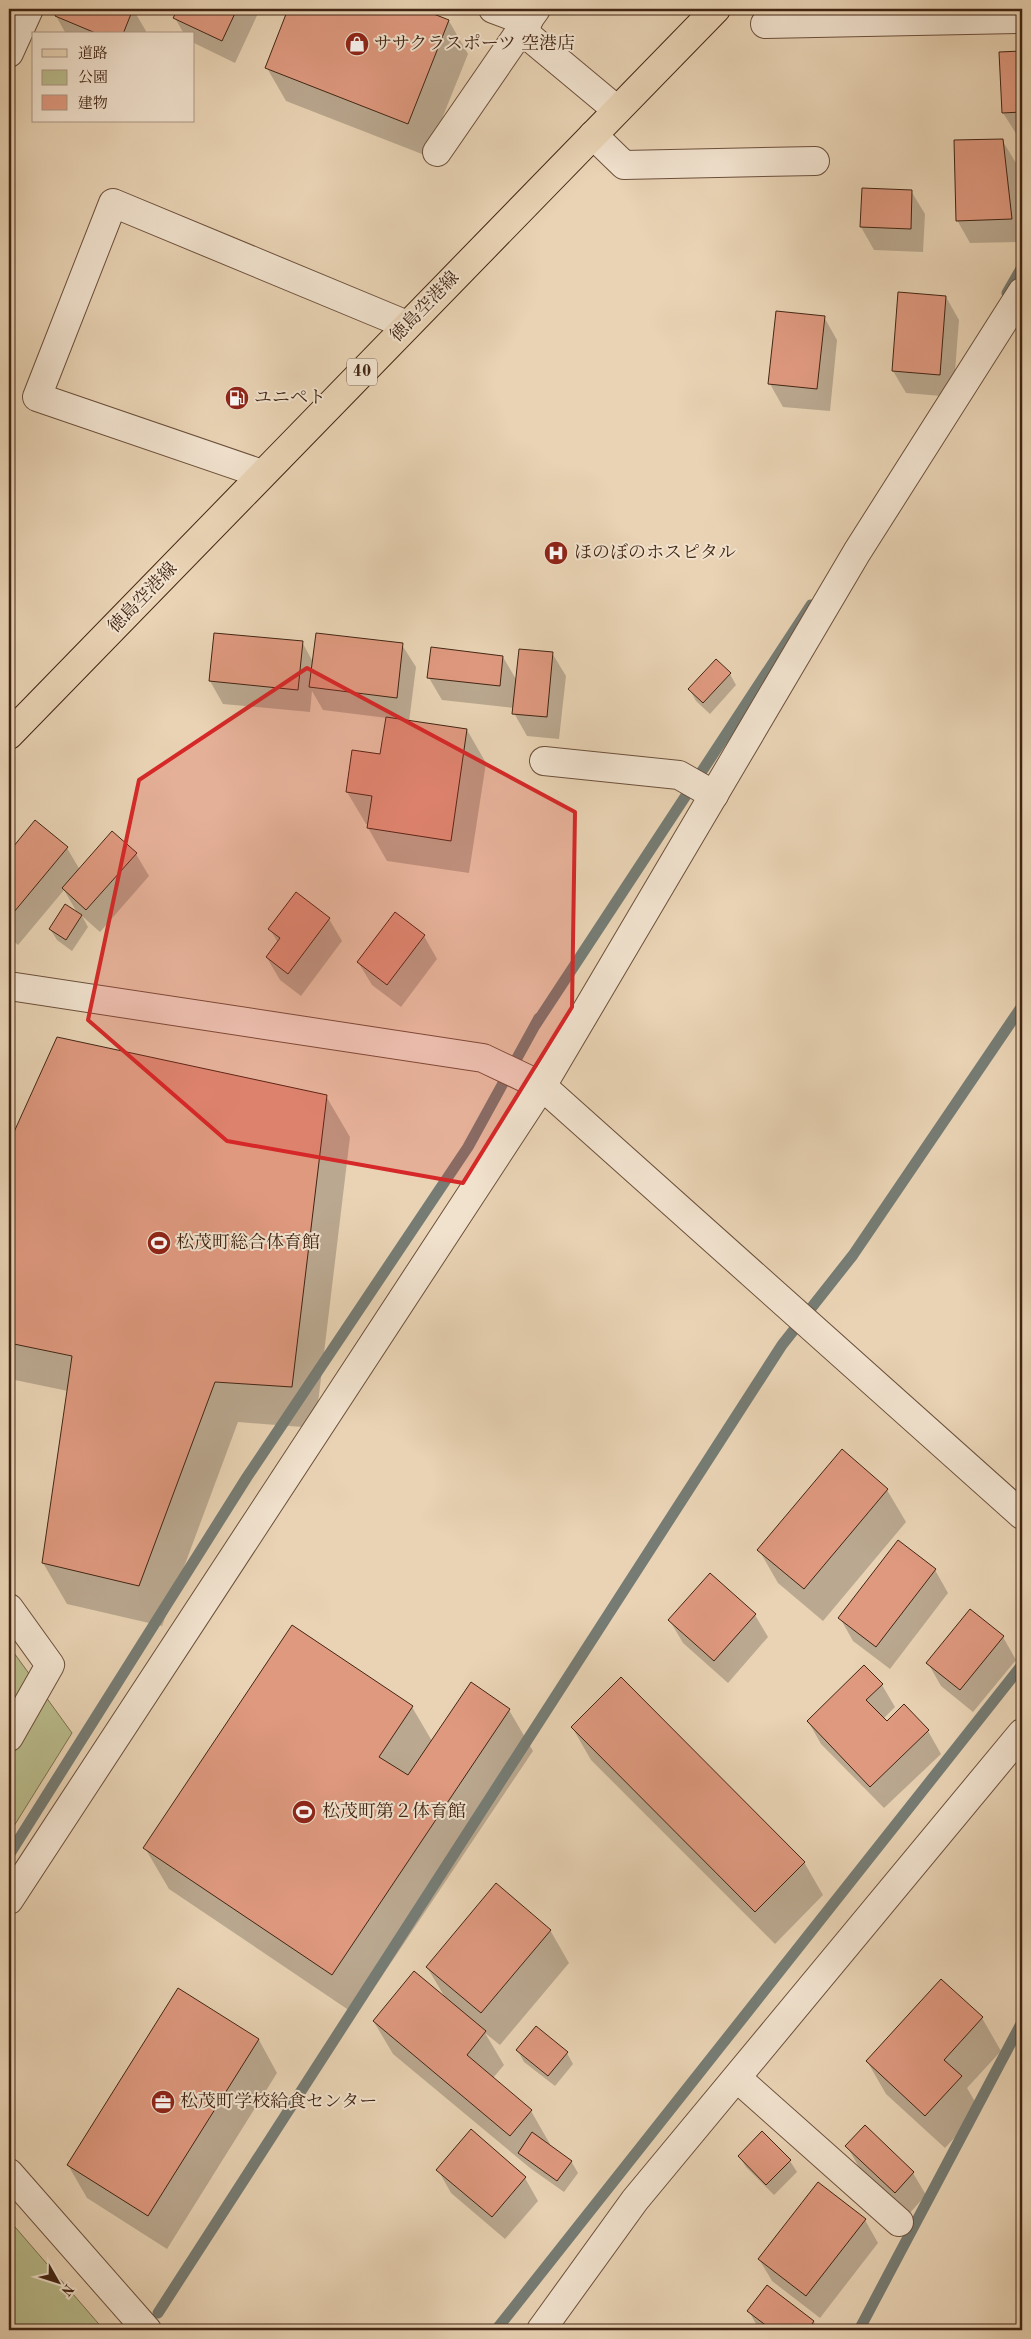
<svg xmlns="http://www.w3.org/2000/svg" width="1031" height="2339" font-family="'Old Standard TT','Noto Serif JP',serif">
<rect width="100%" height="100%" fill="#e9d3b4"/>
<filter id="stains"><feTurbulence type="fractalNoise" baseFrequency=".004" numOctaves="4"/><feColorMatrix values="0 0 0 0 .2 0 0 0 0 .09 0 0 0 0 .02 0 0 0 .5 -.17"/></filter>
<radialGradient id="worn" r=".72"><stop offset=".6" stop-color="#630" stop-opacity="0"/><stop offset="1" stop-color="#630" stop-opacity=".3"/></radialGradient>
<g fill="#b9bb8b" stroke="#7e704f">
<polygon points="9,1646 72,1733 9,1834"/>
<polygon points="9,2220 104,2330 9,2330"/>
</g>
<g fill="#0003">
<polygon points="59,9 133,9 146,31 144,34 66,34 56,16"/>
<polygon points="179,9 260,9 235,63 194,43 194,34 184,34 175,18"/>
<polygon points="290,9 418,9 449,21 468,54 427,156 286,101 267,68"/>
<polygon points="1022,52 1022,135 1017,135 1003,113 1001,53"/>
<polygon points="1002,140 1016,163 1022,242 970,243 957,220"/>
<polygon points="863,190 911,191 925,214 923,252 874,250 861,227"/>
<polygon points="946,297 959,320 953,397 906,393 893,371"/>
<polygon points="824,317 837,340 830,411 783,407 770,384"/>
<polygon points="215,634 302,642 313,662 402,645 416,667 409,722 467,730 486,763 469,873 387,861 368,828 369,825 366,824 347,792 381,756 387,718 323,710 312,691 310,712 223,704 210,681"/>
<polygon points="552,653 566,676 559,739 527,736 514,713 514,708 442,700 429,678 503,657 517,681"/>
<polygon points="730,674 736,685 710,714 696,701 690,690"/>
<polygon points="36,822 67,848 80,870 136,854 149,876 100,932 82,916 88,927 72,951 57,940 50,929 78,914 64,890 18,945 9,937 9,854"/>
<polygon points="395,913 424,936 437,959 401,1007 372,985 358,962"/>
<polygon points="329,919 342,941 301,996 280,980 267,958 278,943 270,929"/>
<polygon points="58,1039 326,1096 350,1137 315,1428 238,1422 162,1626 67,1604 43,1563 68,1391 10,1379 9,1376 9,1144"/>
<polygon points="887,1490 906,1522 823,1621 778,1583 759,1550"/>
<polygon points="935,1570 948,1593 890,1669 853,1641 840,1618"/>
<polygon points="755,1615 768,1637 728,1683 683,1643 670,1621"/>
<polygon points="292,1627 412,1707 432,1741 509,1710 533,1751 356,2015 169,1889 145,1848"/>
<polygon points="1003,1637 1016,1660 973,1712 941,1686 928,1663"/>
<polygon points="882,1685 895,1707 883,1719 887,1723 904,1706 928,1731 941,1754 884,1808 821,1744 808,1721"/>
<polygon points="572,1727 804,1862 823,1895 775,1944 591,1760"/>
<polygon points="550,1930 569,1963 500,2045 485,2033 504,2065 493,2078 531,2111 550,2144 549,2146 571,2161 578,2173 564,2192 530,2168 393,2054 374,2022 446,1999 427,1967"/>
<polygon points="179,1990 259,2040 277,2073 167,2249 87,2198 68,2165"/>
<polygon points="982,2018 1001,2051 967,2088 980,2110 945,2148 886,2094 867,2061"/>
<polygon points="518,2051 567,2053 573,2064 555,2086 524,2062"/>
<polygon points="865,2127 913,2173 926,2195 908,2215 860,2169 847,2146"/>
<polygon points="762,2133 790,2161 797,2172 774,2195 746,2167 739,2156"/>
<polygon points="438,2170 525,2178 538,2201 505,2239 451,2193"/>
<polygon points="865,2220 878,2243 820,2318 772,2281 759,2259"/>
<polygon points="768,2287 814,2322 818,2330 759,2330 749,2311"/>
</g>
<g fill="none" stroke-linecap="round" stroke-linejoin="round">
<g stroke="#767c74" stroke-width="11">
<polyline points="1007,293 1022,267"/>
<polyline points="536,1024 811,605"/>
<polyline points="9,1855 247,1477 468,1147 539,1018"/>
<polyline points="158,2313 782,1345 853,1255 1022,1006"/>
<polyline points="496,2330 1022,1665"/>
<polyline points="859,2330 1022,2022"/>
</g>
</g>
<g fill="#df997f" stroke="#422513">
<polygon points="58,9 133,9 123,34 98,34 55,16"/>
<polygon points="178,9 237,9 222,41 173,18"/>
<polygon points="288,9 421,9 449,20 408,124 265,68"/>
<polygon points="1022,51 1022,112 1002,113 999,52"/>
<polygon points="1003,139 1012,219 956,221 954,140"/>
<polygon points="862,188 912,190 911,229 860,227"/>
<polygon points="898,292 946,296 940,375 892,371"/>
<polygon points="776,311 825,316 817,389 768,384"/>
<polygon points="214,633 303,641 298,690 209,681"/>
<polygon points="316,633 403,643 397,698 309,687"/>
<polygon points="431,647 503,656 500,686 427,678"/>
<polygon points="519,649 553,652 547,717 512,714"/>
<polygon points="716,659 731,673 703,703 688,689"/>
<polygon points="386,717 467,729 451,841 367,828 372,796 346,792 352,750 380,754"/>
<polygon points="35,820 68,847 9,918 9,852"/>
<polygon points="112,831 137,853 86,910 62,888"/>
<polygon points="296,892 330,918 288,974 266,957 280,938 268,929"/>
<polygon points="65,904 82,915 66,940 49,929"/>
<polygon points="395,912 425,935 387,985 357,962"/>
<polygon points="57,1037 327,1095 292,1387 215,1382 139,1586 42,1563 72,1356 9,1343 9,1143"/>
<polygon points="842,1449 888,1489 804,1589 757,1550"/>
<polygon points="898,1540 936,1569 876,1647 838,1618"/>
<polygon points="710,1573 756,1614 714,1661 668,1620"/>
<polygon points="970,1609 1004,1636 960,1690 926,1663"/>
<polygon points="292,1625 413,1706 379,1757 408,1775 471,1682 510,1709 332,1975 143,1848"/>
<polygon points="864,1665 883,1684 866,1700 887,1721 904,1704 929,1730 870,1787 807,1721"/>
<polygon points="621,1677 805,1862 755,1912 571,1727"/>
<polygon points="496,1883 551,1930 481,2013 426,1967"/>
<polygon points="414,1971 486,2031 467,2055 532,2110 510,2136 373,2021"/>
<polygon points="941,1979 983,2017 944,2060 962,2076 925,2116 866,2061"/>
<polygon points="178,1988 259,2039 148,2216 67,2165"/>
<polygon points="536,2026 568,2052 548,2076 516,2050"/>
<polygon points="865,2125 914,2172 895,2193 845,2146"/>
<polygon points="471,2129 526,2177 492,2217 436,2170"/>
<polygon points="762,2131 791,2160 766,2185 738,2156"/>
<polygon points="532,2132 572,2161 557,2181 518,2153"/>
<polygon points="818,2182 866,2219 806,2296 758,2259"/>
<polygon points="767,2285 814,2321 808,2330 772,2330 747,2311"/>
</g>
<g fill="none" stroke-linecap="round" stroke-linejoin="round">
<g stroke="#6c503b" stroke-width="30">
<g id="minor">
<polyline points="493,9 528,22"/>
<polyline points="536,9 521,30 617,110"/>
<polyline points="765,24 1022,19"/>
<polyline points="9,53 29,9"/>
<polyline points="593,135 624,165 815,161"/>
<polyline points="437,152 521,30"/>
<polyline points="262,474 37,397 113,203 407,325"/>
<polyline points="544,761 679,775 714,795"/>
<polyline points="9,986 483,1058 542,1086 1022,1515"/>
<polyline points="9,1608 50,1665 9,1737"/>
<polyline points="9,1900 542,1086 857,552 1022,292"/>
<polyline points="737,2078 899,2222"/>
<polyline points="9,2173 147,2330"/>
<polyline points="541,2330 635,2200 1022,1733"/>
</g>
</g>
<g stroke="#422513" stroke-width="30">
<polyline id="major" points="9,735 716,9"/>
</g>
<use href="#minor" stroke="#f1e2ce" stroke-width="28"/>
<use href="#major" stroke="#e9d3b4" stroke-width="28"/>
</g>
<path fill="#d62828" fill-opacity="0.2" stroke="#d62828" stroke-width="4" stroke-linejoin="round" d="M307,668L575,812L572,1007L463,1183L227,1141L88,1020L139,780Z"/>
<defs>
<g id="shop-disc" transform="scale(1.25)"><circle r="9.5" fill="#8f2418" stroke="#f1e2ce"/><path d="M-5-2.5h2.3a2.7 3.5 0 0 1 5.4 0H5L5.5 6h-11ZM-1.5-2.5h3a1.5 2.3 0 0 0-3 0Z" fill="#fff"/></g>
<g id="fuel-disc" transform="scale(1.25)"><circle r="9.5" fill="#8f2418" stroke="#f1e2ce"/><path d="M-5.5-6h7V0h2V4h1.3V-2.5L3-4.5l.8-.8L6-3V5H2.5V1h-1V6h-7ZM-4.2-4.7v3.2H.2V-4.7Z" fill="#fff"/></g>
<g id="hospital-disc" transform="scale(1.25)"><circle r="9.5" fill="#8f2418" stroke="#f1e2ce"/><path d="M-5-5h3v3.5h4V-5h3V5h-3V1.5h-4V5h-3Z" fill="#fff"/></g>
<g id="stadium-disc" transform="scale(1.25)"><circle r="9.5" fill="#8f2418" stroke="#f1e2ce"/><path d="M0-5a6.5 5 0 1 0 0 10a6.5 5 0 1 0 0-10ZM-3.5-1.8h7v3.6h-7Z" fill="#fff"/></g>
<g id="office-disc" transform="scale(1.25)"><circle r="9.5" fill="#8f2418" stroke="#f1e2ce"/><path d="M-6-3h4V-5.5h4V-3h4V5H-6ZM-1-4.5V-3h2v-1.5ZM-6 0V1H6V0Z" fill="#fff"/></g>
</defs>
<g fill-rule="evenodd">
<use href="#shop-disc" x="357" y="44"/>
<use href="#fuel-disc" x="237" y="398"/>
<use href="#hospital-disc" x="556" y="553"/>
<use href="#stadium-disc" x="159" y="1243"/>
<use href="#stadium-disc" x="304" y="1812"/>
<use href="#office-disc" x="163" y="2102"/>
</g>
<g text-anchor="middle" dominant-baseline="central" stroke-width="4" stroke-linejoin="round" paint-order="stroke">
<rect fill="#f1e2ce" stroke="#765e4b" stroke-width="1" x="347" y="358.5" width="30" height="27" rx="4"/>
<g font-size="16" font-weight="bold" fill="#422513">
<text x="362" y="372">40</text>
</g>
<g font-size="18" fill="#422513" stroke="#f1e2ce" text-anchor="start">
<text x="374" y="44">ササクラスポーツ 空港店</text>
<text x="254" y="398">ユニペト</text>
<text x="574" y="553">ほのぼのホスピタル</text>
<text x="176" y="1243">松茂町総合体育館</text>
<text x="322" y="1812">松茂町第２体育館</text>
<text x="180" y="2102">松茂町学校給食センター</text>
</g>
<g font-size="18" fill="#422513" stroke="#f1e2ce">
<text transform="translate(425 307) rotate(-46)">徳島空港線</text>
<text transform="translate(143 598) rotate(-46)">徳島空港線</text>
</g>
</g>
<rect width="1031" height="2339" fill="none" stroke="#e9d3b4" stroke-width="30"/>
<rect x="10" y="10" width="1011" height="2319" fill="none" stroke="#422513" stroke-width="2.5"/>
<rect x="15" y="15" width="1001" height="2309" fill="none" stroke="#422513"/>
<rect x="32" y="32" width="162" height="90" fill="#f1e2ce" stroke="#ab9683"/>
<rect x="42" y="49" width="25" height="8" fill="#e9d3b4" stroke="#ab9683"/>
<text x="78" y="58" font-size="15" fill="#422513">道路</text>
<rect x="42" y="70" width="25" height="15" fill="#b9bb8b" stroke="#ab9683"/>
<text x="78" y="82" font-size="15" fill="#422513">公園</text>
<rect x="42" y="95" width="25" height="15" fill="#df997f" stroke="#ab9683"/>
<text x="78" y="108" font-size="15" fill="#422513">建物</text>
<g transform="translate(58 2282) rotate(129)" stroke="#f1e2ce" stroke-width="4" paint-order="stroke">
<path d="M0-4L9 19L0 12L-9 19Z" fill="#422513"/>
<text y="-8" font-size="14" font-weight="bold" text-anchor="middle" fill="#422513">N</text>
</g>
<rect width="100%" height="100%" filter="url(#stains)"/>
<rect width="100%" height="100%" fill="url(#worn)"/>
</svg>
